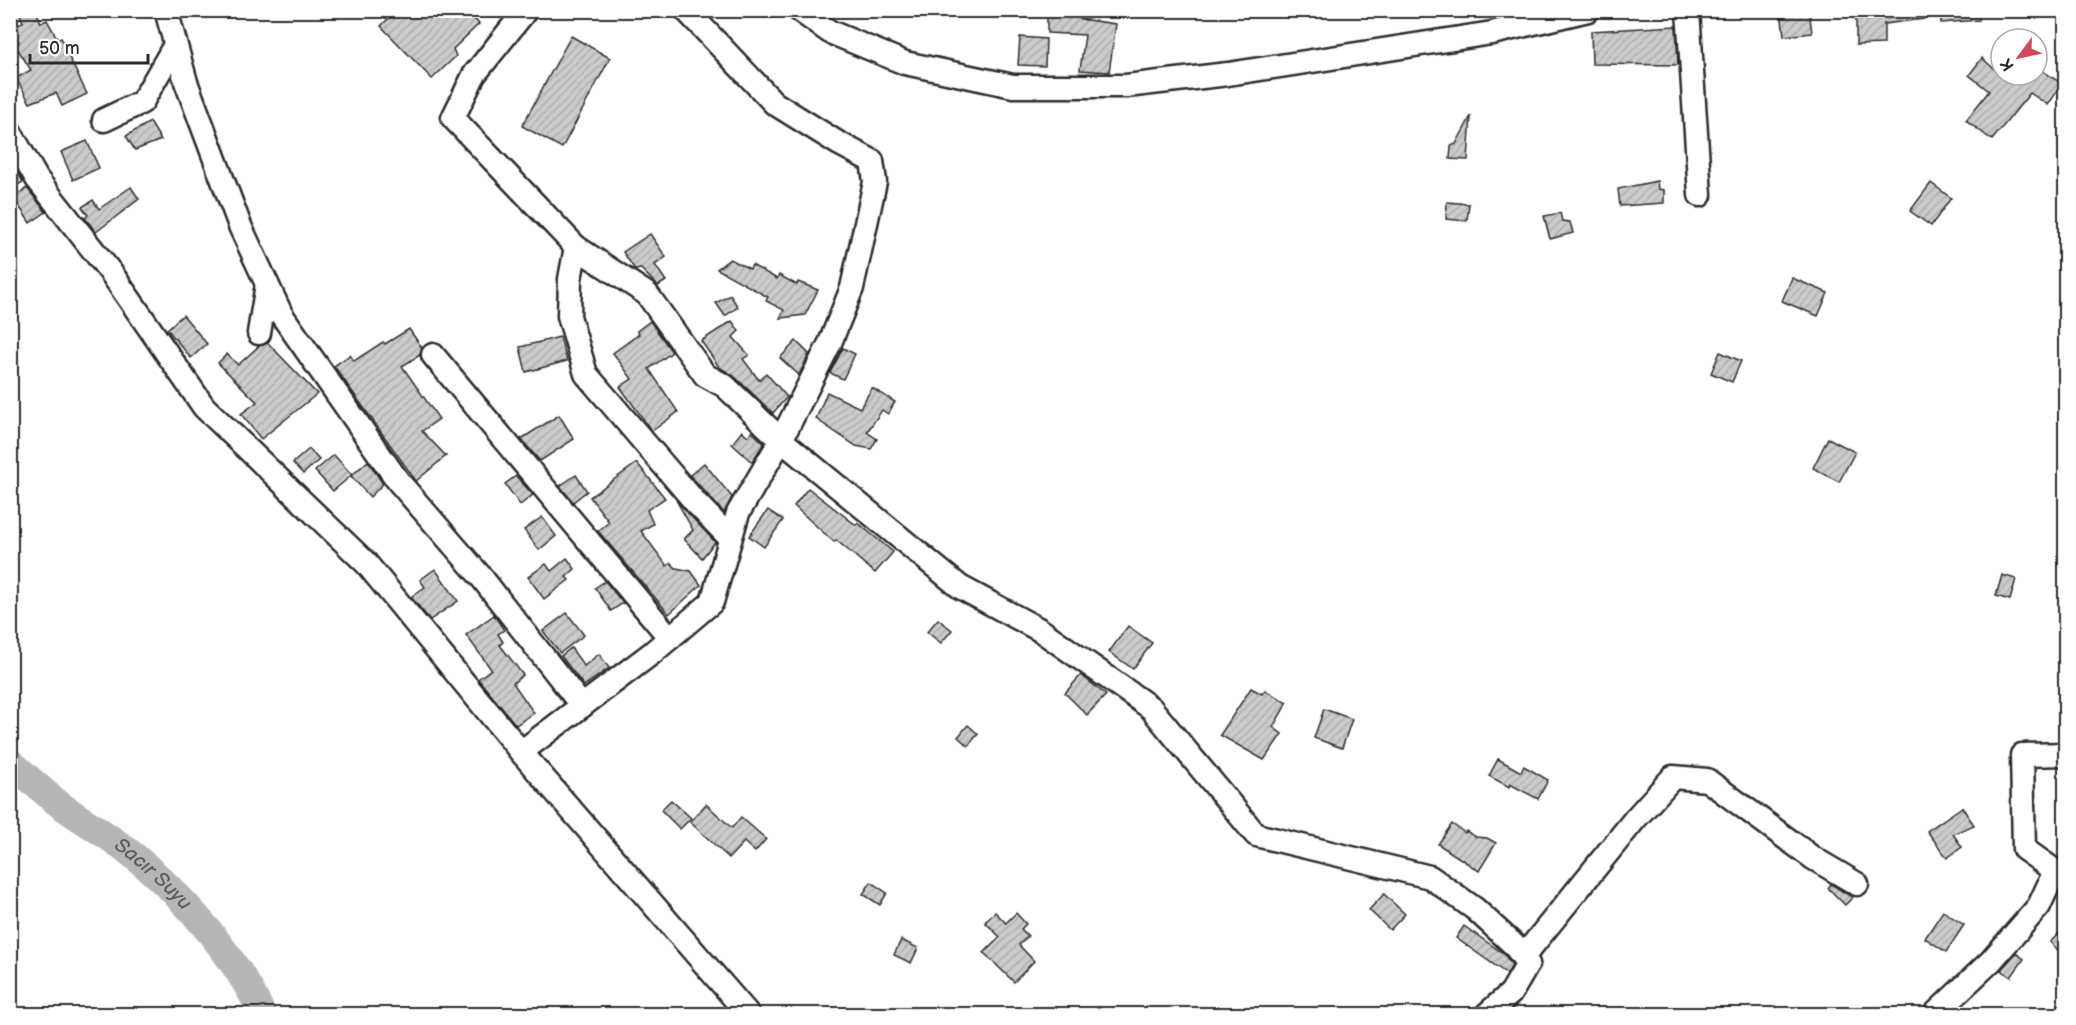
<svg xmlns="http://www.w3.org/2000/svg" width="2076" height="1025" font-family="'Balsamiq Sans',sans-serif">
<defs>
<pattern id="building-hatch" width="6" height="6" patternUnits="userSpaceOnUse" patternTransform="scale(1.5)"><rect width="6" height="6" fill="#cbcbcb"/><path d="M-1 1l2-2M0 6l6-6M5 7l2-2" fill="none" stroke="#aeaeae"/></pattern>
</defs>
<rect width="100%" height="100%" fill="#fff"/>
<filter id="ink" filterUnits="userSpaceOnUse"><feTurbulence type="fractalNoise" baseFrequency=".0167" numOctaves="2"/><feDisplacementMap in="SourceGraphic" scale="12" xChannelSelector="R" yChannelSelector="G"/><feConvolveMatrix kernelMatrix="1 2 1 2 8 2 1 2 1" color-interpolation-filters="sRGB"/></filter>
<g filter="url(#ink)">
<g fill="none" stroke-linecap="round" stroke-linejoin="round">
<path stroke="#b6b6b6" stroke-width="28" id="s1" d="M10,762C27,776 42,791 59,804C84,822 110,836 134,856C183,896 236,956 262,1014"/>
</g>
<g fill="url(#building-hatch)" stroke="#2b2b2b" stroke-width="1.5">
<polygon points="18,10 36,10 41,23 47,20 58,40 61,38 72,55 69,57 87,94 62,106 56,93 30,103 16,78 31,70 15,45 19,42 11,29 23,22"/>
<polygon points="397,10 466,10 479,24 453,49 456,56 432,79 381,26"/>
<polygon points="1781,10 1809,10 1812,33 1784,36"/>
<polygon points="1856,10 1924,10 1924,19 1884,24 1884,44 1856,45"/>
<polygon points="1940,10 1978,10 1979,20 1941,23"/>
<polygon points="1047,16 1080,17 1080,19 1116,24 1109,72 1080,70 1085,35 1047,33"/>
<polygon points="1676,26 1678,65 1592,64 1591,31"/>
<polygon points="571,36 610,58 562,148 522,126"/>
<polygon points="1020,37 1046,39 1045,66 1018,65"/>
<polygon points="1982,58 2001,75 2037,75 2037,67 2062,84 2048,105 2030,93 1992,140 1966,120 1989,91 1969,75"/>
<polygon points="1471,116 1468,160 1450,159 1451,146 1456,144"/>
<polygon points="150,122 161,140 135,150 126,136"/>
<polygon points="87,141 99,168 73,180 61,152"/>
<polygon points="16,169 23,182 16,186 10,172"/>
<polygon points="1657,181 1658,189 1664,190 1664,203 1620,206 1618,189"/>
<polygon points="1931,183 1951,198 1931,226 1910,211"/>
<polygon points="131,187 139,199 96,232 85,218 88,215 82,207 93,200 99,209"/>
<polygon points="27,188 46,212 30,223 13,197"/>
<polygon points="1447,202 1469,204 1467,221 1446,219"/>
<polygon points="1560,213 1562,221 1570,222 1573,233 1550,239 1544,216"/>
<polygon points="650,234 666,257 655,265 666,281 658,286 641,269 635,270 623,252"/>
<polygon points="730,259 750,269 752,265 777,279 779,275 797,285 798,282 818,290 805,315 780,318 784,310 766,301 768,297 717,269"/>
<polygon points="1792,278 1828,293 1818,316 1782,301"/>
<polygon points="730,295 738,307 725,316 716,303"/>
<polygon points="183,315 207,344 191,358 167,329"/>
<polygon points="650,321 672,352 649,369 678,412 652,431 620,387 632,379 613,353 639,334 637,331"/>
<polygon points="732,321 739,331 733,337 749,355 743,359 759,380 766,373 787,397 773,413 734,376 719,367 701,341"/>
<polygon points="409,329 422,348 420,355 402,366 439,419 422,431 446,456 416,481 334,366 350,355 354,361 383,342 385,344"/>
<polygon points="560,337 567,361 526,372 520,347"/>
<polygon points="796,341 809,354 799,375 780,358"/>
<polygon points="268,343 317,394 261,439 241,414 257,402 218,363 227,354 238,365 259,346"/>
<polygon points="843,348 855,354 843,379 830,373"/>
<polygon points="1720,352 1741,361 1732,382 1711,373"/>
<polygon points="872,388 895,402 888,414 882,410 867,432 877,439 871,449 856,446 816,419 827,392 860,408"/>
<polygon points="559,415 574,439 540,461 521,439"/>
<polygon points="742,431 748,436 752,432 764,443 752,462 732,444"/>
<polygon points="1828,438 1855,452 1839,482 1813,468"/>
<polygon points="309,449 319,460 303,474 293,463"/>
<polygon points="334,455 352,475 333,491 315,471"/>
<polygon points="368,461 383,484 370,497 351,476"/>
<polygon points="637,463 665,498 647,510 653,524 641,531 667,566 671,563 676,568 691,571 701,585 669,614 598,531 609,522 590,497"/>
<polygon points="704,463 732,497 724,513 690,475"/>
<polygon points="576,475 587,491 573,502 560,486"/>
<polygon points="516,476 533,495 520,505 505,484"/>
<polygon points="808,488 856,525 858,523 893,552 875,573 836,540 834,542 794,506"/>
<polygon points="676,500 715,542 702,558 684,539 693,530"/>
<polygon points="768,510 783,520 764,547 749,536"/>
<polygon points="542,517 556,536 539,550 524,530"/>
<polygon points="567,558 575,569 566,577 569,580 544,599 528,577 546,564 551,571"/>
<polygon points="435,569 458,601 430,620 411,597 425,587 420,580"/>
<polygon points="2002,575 2016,579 2010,600 1996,596"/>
<polygon points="605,581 623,603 611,611 595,588"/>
<polygon points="567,613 584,635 560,653 543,631"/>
<polygon points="494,615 504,630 498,634 503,642 500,645 523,675 513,683 534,713 516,725 478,679 491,669 466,635"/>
<polygon points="938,619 952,630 941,643 927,632"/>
<polygon points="1128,626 1152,643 1133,669 1109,652"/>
<polygon points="571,648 584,666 599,654 609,668 584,686 561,656"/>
<polygon points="1081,675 1106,695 1087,715 1065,693"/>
<polygon points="1251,688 1262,694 1265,690 1287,703 1273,727 1282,734 1264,760 1220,735"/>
<polygon points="1324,709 1352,719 1342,748 1314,738"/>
<polygon points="968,725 978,734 968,746 958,737"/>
<polygon points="1498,759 1521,772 1524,766 1548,780 1538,799 1510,784 1509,787 1489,776"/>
<polygon points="671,800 691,818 680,829 661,810"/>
<polygon points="706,804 732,828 741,817 766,839 755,852 744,842 729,858 690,822"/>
<polygon points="1962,807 1974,825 1953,834 1962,847 1947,858 1927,831"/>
<polygon points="1452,824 1465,833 1466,831 1476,837 1487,838 1496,843 1479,871 1438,844"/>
<polygon points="871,882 887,893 880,905 863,894"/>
<polygon points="1831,884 1850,896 1853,897 1845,905 1828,888"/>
<polygon points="1384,894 1405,914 1390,930 1369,910"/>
<polygon points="1943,911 1964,925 1946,952 1925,938"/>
<polygon points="995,912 1006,923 1016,913 1026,924 1021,929 1028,936 1019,945 1034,961 1014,982 984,953 1000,937 985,922"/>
<polygon points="1464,926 1504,954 1512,965 1507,974 1456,938"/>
<polygon points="2066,927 2066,958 2050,942"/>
<polygon points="901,940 918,948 911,963 894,955"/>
<polygon points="2016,953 2024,959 2011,977 2001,970"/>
</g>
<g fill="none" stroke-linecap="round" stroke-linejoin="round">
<g stroke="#2b2b2b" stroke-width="27">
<g id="minor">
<polyline points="166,10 186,82 240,226 281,314 398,481 482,578 582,706"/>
<polyline points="526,10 474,75 453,118 576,247"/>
<polyline points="799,10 830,32 905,63 1013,86 1126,86 1228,74 1492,33 1588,10"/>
<polyline points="1688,10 1700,195"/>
<polyline points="104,120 142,102 175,45"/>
<polyline points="10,132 37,179 112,274 204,407 366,563 521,752 748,1014"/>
<polyline points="259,333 267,284"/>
<polyline points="433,355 670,638"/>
<polyline points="730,538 696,503 586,374 569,316 570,279 576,247 647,294 705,375 725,386 781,440 960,587 1040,630 1151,708 1256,835 1430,877 1475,909 1514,945 1528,964 1511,993 1487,1014"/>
<polyline points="521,752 652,653 712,602 738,513 781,440 830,343 852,288 875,182 872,161 838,143 774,103 686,10"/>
<polyline points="1523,957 1635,819 1673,777 1707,780 1813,858 1857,884"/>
<polyline points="1935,1014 1991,961 2039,906 2055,871 2024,849 2022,755 2066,754"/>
</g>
</g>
<use href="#minor" stroke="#fff" stroke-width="22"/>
</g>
</g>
<g text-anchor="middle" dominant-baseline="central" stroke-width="5" stroke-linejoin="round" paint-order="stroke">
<g font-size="20" font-style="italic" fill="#5c5c5c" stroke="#fff">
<text stroke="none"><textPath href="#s1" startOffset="182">Sacır Suyu</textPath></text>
</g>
</g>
<rect width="2076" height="1025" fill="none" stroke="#fff" stroke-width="36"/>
<rect x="18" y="18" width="2040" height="989" fill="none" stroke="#2b2b2b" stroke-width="2" filter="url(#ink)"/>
<g transform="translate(2019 57) rotate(237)"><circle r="28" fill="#ffffff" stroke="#aaaaaa" stroke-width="1.5"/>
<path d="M0-4.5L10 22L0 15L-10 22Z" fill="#d1495b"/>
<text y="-9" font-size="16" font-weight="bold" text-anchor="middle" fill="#2b2b2b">K</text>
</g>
<path d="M30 54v9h118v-9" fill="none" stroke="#2b2b2b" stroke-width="3"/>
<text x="39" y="54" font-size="18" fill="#2b2b2b" stroke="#ffffff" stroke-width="4.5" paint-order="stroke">50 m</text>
</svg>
